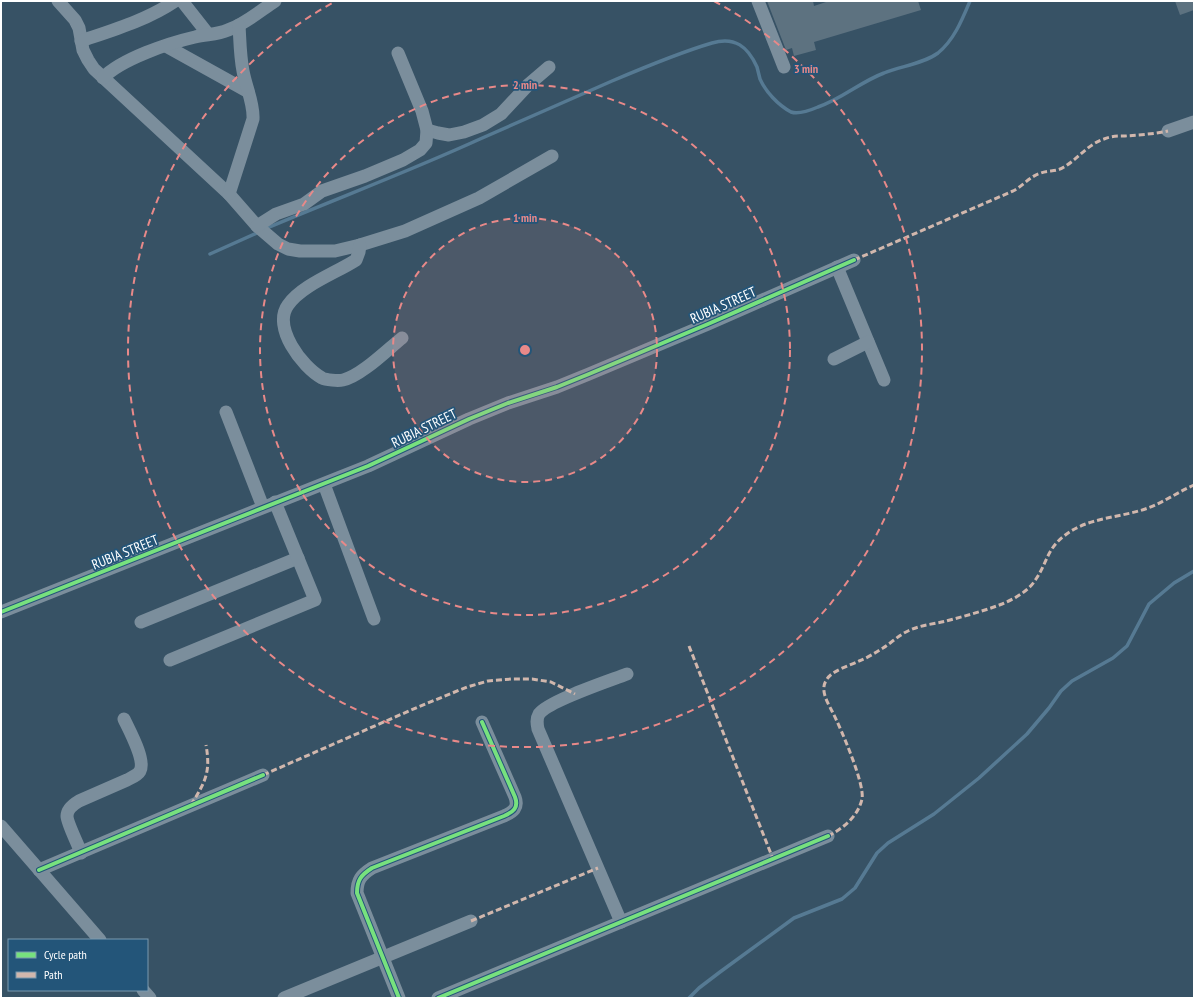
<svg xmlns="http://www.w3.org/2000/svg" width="1195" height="999" font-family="'PT Sans Narrow',sans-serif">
<rect width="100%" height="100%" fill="#375265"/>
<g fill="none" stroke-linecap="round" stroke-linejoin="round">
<g stroke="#567a93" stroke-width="3.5">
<path d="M267,228C338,198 410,171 480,139C524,120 568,100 612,81C645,67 678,53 712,43C735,36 748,47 757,67C758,71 759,75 760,79C766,92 778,105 791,112C799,115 811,110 818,107C842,99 860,82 884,73C901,66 923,64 938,53C954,40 962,20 970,1"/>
<polyline points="210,254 257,233"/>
<polyline points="689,998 699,988 720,972 794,918 842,899 855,888 877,853 888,843 934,814 979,778 1027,734 1049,708 1061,691 1072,681 1113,658 1127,646 1149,604 1174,583 1194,571"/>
</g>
</g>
<g fill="#5d7280">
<polygon points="767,1 813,1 814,6 829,1 918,1 921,10 814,42 816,50 794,56 792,48 786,50"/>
<polygon points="1175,1 1194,1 1194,10 1180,15"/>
</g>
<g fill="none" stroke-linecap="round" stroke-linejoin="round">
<g stroke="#7b8e9c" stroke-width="13">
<polyline points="58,1 75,20 79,28 83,50 88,60 94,69 229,194 257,226 278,244 288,249 300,251 335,251 360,245 405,231 479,198 552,156"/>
<polyline points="182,1 208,34"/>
<polyline points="758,1 784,67"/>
<path d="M81,41C113,30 147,20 175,1"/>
<polyline points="166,46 247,91"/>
<path d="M103,78C121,59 169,43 195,37C206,34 217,35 228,30C245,24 260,11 275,1"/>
<polyline points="427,130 438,133 449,135 464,132 483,125 501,114 528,85 549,67"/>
<polyline points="1168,131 1194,122"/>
<path d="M229,194L253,119C254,103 246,88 243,71C240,56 240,41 239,25"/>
<polyline points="257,226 276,214 304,204 322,191 365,176 403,160 420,150 426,143 427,130 422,111 398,53"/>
<path d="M360,245L359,252L356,260C336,273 302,285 288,305C272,327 302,367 322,378C326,380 338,381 343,380C361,376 387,350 402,338"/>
<polyline points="837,267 884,380"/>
<polyline points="834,359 868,342"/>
<polyline points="226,412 263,507"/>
<polyline points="324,484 374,619"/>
<polyline points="1,612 368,466 469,419 508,403 557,387 589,374 708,324 854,260"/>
<polyline points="141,622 298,558"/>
<polyline points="170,660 315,600 275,502"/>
<polyline points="1,826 100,940"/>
<path d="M81,853C78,844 67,823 67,816C67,809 74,804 79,801L127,780C131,778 138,775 140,771C146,760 129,730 124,719"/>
<polyline points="39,870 263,775"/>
<path d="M621,922L538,729C537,724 536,719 539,714C548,701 609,681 627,674"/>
<polyline points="143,990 150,998"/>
<polyline points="284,998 471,921"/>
<path d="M399,998L357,893C357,880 361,875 372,868L504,816C513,812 519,808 515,797L482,722"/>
<polyline points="438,998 828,836"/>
</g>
<g stroke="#d1b7ad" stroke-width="3" stroke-dasharray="6 3" stroke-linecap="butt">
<path d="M854,260L1013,191C1023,186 1030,176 1041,173C1049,170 1057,172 1064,167C1078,159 1088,144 1104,139C1111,136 1118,136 1125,136C1139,135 1154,134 1168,131"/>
<polyline points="689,646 773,859"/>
<polyline points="263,775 418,707 467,687 488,681 512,679 532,679 551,682 575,694"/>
<path d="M191,805C205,782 211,773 206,745"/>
<path d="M828,836C842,829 858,817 862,799C865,784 841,729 833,713C828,703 819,690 827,679C833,670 849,666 859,661C867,658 875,653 883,648C891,643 899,635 908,631C920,625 934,624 946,621C965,616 984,611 1002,604C1014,599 1029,591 1036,579C1047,563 1047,549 1064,536C1087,517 1121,518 1148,508C1164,502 1178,492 1194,485"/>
<polyline points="471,921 598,868"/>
</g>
<g stroke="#235579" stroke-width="6">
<g id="cycleway">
<polyline points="1,612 368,466 469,419 508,403 557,387 589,374 708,324 854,260"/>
<polyline points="39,870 263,775"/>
<path d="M399,998L357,893C357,880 361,875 372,868L504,816C513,812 519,808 515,797L482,722"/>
<polyline points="438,998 828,836"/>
</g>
</g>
<use href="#cycleway" stroke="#77e17e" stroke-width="4"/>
</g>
<circle cx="525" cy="350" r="132" fill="#e88989" fill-opacity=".12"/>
<g fill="none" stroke="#e88989" stroke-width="2" stroke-dasharray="7 5">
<circle cx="525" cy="350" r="132"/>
<circle cx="525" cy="350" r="265"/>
<path d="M714 1A397 397 0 1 1 336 1"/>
</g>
<g text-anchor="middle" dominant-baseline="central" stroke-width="3.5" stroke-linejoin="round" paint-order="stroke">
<g font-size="14" fill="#fff" stroke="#235579">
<text transform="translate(723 305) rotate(-24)">RUBIA STREET</text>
<text transform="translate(424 428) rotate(-26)">RUBIA STREET</text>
<text transform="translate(125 552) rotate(-22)">RUBIA STREET</text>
</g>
</g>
<circle cx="525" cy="350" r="6" fill="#e88989" stroke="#235579" stroke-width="2"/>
<g font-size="12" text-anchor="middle" font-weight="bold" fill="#e88989" stroke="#235579" stroke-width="3.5" stroke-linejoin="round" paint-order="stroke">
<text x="806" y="73">3 min</text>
<text x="525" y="89">2 min</text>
<text x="525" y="222">1 min</text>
</g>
<rect width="1195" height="999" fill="none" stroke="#ffffff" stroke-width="4"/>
<rect x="8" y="939" width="140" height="52" fill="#235579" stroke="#7b99af"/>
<rect x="16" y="952" width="20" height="6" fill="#77e17e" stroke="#7b99af"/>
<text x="44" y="959" font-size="12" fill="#ffffff">Cycle path</text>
<rect x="16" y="972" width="20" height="6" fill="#d1b7ad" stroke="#7b99af"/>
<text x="44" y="979" font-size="12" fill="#ffffff">Path</text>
</svg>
